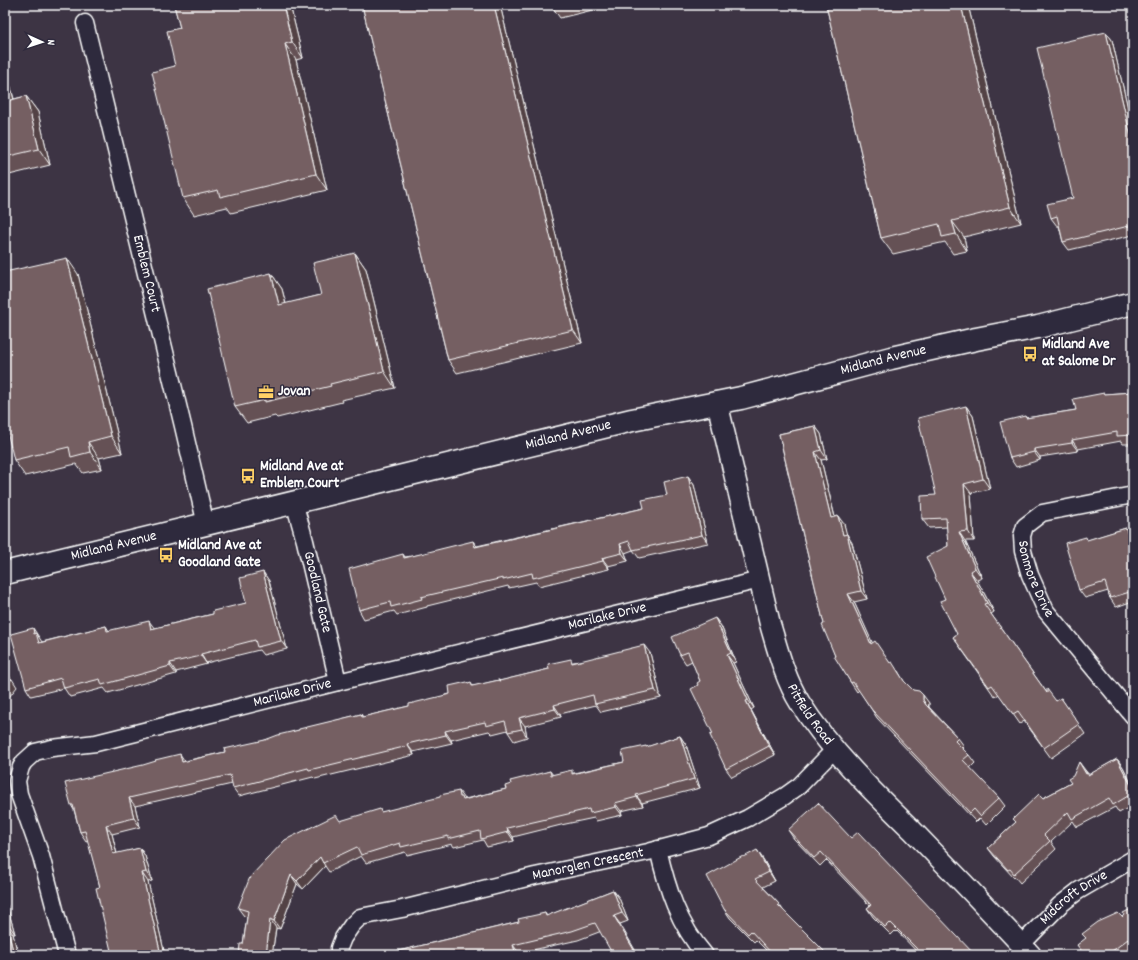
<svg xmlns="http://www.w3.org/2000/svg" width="1138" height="960" font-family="Dekko,sans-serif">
<rect width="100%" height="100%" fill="#3d3444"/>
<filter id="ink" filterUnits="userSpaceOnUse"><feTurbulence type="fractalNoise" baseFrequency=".025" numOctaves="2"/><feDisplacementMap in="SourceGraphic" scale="8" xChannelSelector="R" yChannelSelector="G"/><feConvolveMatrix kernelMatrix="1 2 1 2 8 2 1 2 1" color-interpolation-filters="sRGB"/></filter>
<g filter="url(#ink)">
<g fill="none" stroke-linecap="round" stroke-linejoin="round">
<g stroke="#fff" stroke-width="19">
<g id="minor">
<path id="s1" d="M85,23L183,426L206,525"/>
<path id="s2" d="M1133,495L1042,513L1025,526L1022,536L1023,551L1030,575L1046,611L1133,716"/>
<path id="s3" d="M294,502L305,541L338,682"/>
<path d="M658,849C667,888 678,924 705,955"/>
<path id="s4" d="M1022,944L1060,905L1078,891L1133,859"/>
<path id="s5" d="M67,955L41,856L19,794L17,781L21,767L24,762L35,752L52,748L96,743L338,682L760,580"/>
<path id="s6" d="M339,955V948L343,938L352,925L360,917L402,909L535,876L648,852L709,836L748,818L785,796L799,786L835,749"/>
</g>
</g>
<g stroke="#fff" stroke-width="23">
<g id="tertiary">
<path id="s7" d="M717,402L770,624C778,651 785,679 800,703C830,750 872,791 912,830C952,871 992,913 1031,955"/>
</g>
</g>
<g stroke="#fff" stroke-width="25">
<g id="secondary">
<path id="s8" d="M5,573L632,420L741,398L891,358L976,339L1038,327L1133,303"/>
</g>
</g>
<use href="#minor" stroke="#2f2a3d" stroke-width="16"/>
<use href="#tertiary" stroke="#2f2a3d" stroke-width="20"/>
<use href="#secondary" stroke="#2f2a3d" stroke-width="22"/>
</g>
<g fill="#655154" stroke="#fff">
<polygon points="174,5 290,5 303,58 296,60 327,190 231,213 227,207 194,215 183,198 175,66 180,28"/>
<polygon points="362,5 500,5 582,343 457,373 448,360"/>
<polygon points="551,5 613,5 560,18"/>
<polygon points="826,5 968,5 1021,223 964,237 967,251 953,254 945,242 893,254 881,238"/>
<polygon points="1106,32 1112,40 1133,130 1133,235 1069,250 1063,242 1059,226 1057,226 1051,218 1073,198"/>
<polygon points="5,74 9,80 14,99 26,96 38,112 50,165 5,176"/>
<polygon points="355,253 366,269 395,388 341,400 342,402 277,418 275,416 247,423 235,407 271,273 282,289 286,304 321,295"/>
<polygon points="78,274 122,453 99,458 102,469 83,473 76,464 25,476 14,460"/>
<polygon points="1133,392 1133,444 1123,444 1121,441 1078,449 1078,451 1040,457 1040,460 1016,467 1010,458 1025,416 1026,418 1076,410 1105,394"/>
<polygon points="966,406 973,416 990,489 971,493 974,541 965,541 982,578 977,580 994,612 991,614 1047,693 1056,701 1061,698 1085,734 1051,758 1024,721 1020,724 999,694 995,697 953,637 957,634 945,599 948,546 947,527 929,528 922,519 936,495"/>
<polygon points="815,426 821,434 827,459 821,460 835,517 844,524 846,534 852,543 867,599 854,602 872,643 890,663 898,671 905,683 913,690 929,703 929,707 958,738 964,746 962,748 969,755 975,763 970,768 999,798 1005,806 986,825 980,818 976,822 877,718 859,690 857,692 851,683 835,656 824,624 779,434"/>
<polygon points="688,476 694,485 708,543 639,558 633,550 625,553 628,561 608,566 609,569 539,586 536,582 509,588 508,586 427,606 427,607 397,615 394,611 364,619 359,610 403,554 405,557 477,546 644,508 667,495"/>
<polygon points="1126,528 1132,536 1133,539 1133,601 1116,607 1110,598 1108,591 1085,598 1079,590 1088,540"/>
<polygon points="263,572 269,581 287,649 263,655 259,650 206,663 207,664 176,672 176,674 108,693 104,688 70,697 64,688 31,696 26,688 42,642 106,626 109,631 155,628 213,614 246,603"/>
<polygon points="715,618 721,626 736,662 733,663 754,708 751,710 775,755 732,777 726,769 713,734 698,685 700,681 692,661 686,664 680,655"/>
<polygon points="650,653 661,698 601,712 596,705 560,714 561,717 525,726 527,737 514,741 508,732 508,730 492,734 489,731 451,740 452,743 413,752 414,755 315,779 313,777 239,796 233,788 232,784 135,806 140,827 112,834 117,854 140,848 145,856 152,881 148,882 165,955 112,955 100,887 88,840 86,841 80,832 74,810 71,805 185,761 225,752 299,730 361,714 363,717 409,706 450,694 468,683 474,686 499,680 500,681 549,669 573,662"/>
<polygon points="680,736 686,745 700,788 642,803 643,806 621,811 622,815 596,821 594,818 561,825 513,837 514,841 487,847 483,840 454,847 452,844 407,855 405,852 366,863 361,856 329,872 325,866 303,889 297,884 280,929 276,928 272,955 239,955 243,944 247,917 244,916 238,908 341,821 382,812 465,799 506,789 511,784 550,771 553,775 574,773 624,762 647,747"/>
<polygon points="1117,759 1123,767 1133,787 1133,805 1119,813 1115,807 1077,827 1073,821 1051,842 1056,849 1020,883 1015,877 1014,878 994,856 988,848 1016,822 1013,819 1043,798 1071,783 1085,770 1089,775"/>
<polygon points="788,830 851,838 975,955 920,955 897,931 896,932 895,931 891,935 873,917 867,908 870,906 826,860 820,866 794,839"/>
<polygon points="744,857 763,859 775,881 763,887 779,904 783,910 828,955 771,955 756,940 754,942 730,918 724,909"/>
<polygon points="613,890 619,898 628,921 578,940 519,953 519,955 382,955 519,922 545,913 547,916"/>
<polygon points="5,899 15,934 13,934 18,955 5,955"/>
<polygon points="1133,908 1132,949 1124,955 1085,955 1077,945 1122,917"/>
</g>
<g fill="#524245" stroke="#fff">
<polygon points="283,5 290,5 303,58 292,42"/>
<polygon points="494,5 500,5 582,343 573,330"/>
<polygon points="961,5 968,5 1021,223 1010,207"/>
<polygon points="1106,32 1112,40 1133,130 1133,146"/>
<polygon points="285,44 296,60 327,190 316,174"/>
<polygon points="5,74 9,80 18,117 7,101 5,94"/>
<polygon points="26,96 38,112 50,165 39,149"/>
<polygon points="952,221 964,237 967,251 956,234"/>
<polygon points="355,253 366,269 395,388 384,371"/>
<polygon points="67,258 78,274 122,453 111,436"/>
<polygon points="271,273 282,289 290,321 279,305"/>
<polygon points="966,406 973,416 990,489 983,479"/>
<polygon points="815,426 821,434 827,459 821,450"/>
<polygon points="1072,440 1078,449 1078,451 1072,443"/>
<polygon points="88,442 99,458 102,469 90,452"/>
<polygon points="1034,449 1040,457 1040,460 1034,452"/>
<polygon points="815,452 821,460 837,526 831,518"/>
<polygon points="688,476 694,485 708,543 702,535"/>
<polygon points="964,484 971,493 974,541 968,531"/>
<polygon points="838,516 844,524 849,543 843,535"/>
<polygon points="1126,528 1132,536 1133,539 1133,549 1131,547"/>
<polygon points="959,532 965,541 982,578 975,568"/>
<polygon points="847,534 852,543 867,599 861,591"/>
<polygon points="473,541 479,549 475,547"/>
<polygon points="620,544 625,553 628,561 622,553"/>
<polygon points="602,558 608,566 609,569 603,561"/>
<polygon points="970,571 977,580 994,612 987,603"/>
<polygon points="263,572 269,581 287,649 281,641"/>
<polygon points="848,594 854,602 877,653 871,644"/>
<polygon points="715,618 721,626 736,662 731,653"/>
<polygon points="149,621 155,629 151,629"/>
<polygon points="33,628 42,642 45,651 39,643 34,634"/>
<polygon points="644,645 650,653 661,698 655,690"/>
<polygon points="201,654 206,663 207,664 201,656"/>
<polygon points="727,655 733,663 754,708 748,700"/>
<polygon points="170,663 176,672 176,674 170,666"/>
<polygon points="12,679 17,687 5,702 5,686"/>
<polygon points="923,695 929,703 928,708 923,700"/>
<polygon points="746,701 751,710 775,755 769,746"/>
<polygon points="554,705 560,714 561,717 555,709"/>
<polygon points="519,718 525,726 527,737 522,729"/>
<polygon points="445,731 451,740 452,743 446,735"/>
<polygon points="680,736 686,745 700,788 694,779"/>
<polygon points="407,744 413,752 414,755 408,746"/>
<polygon points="180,754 186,763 182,762"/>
<polygon points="1117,759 1123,767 1133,787 1133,789"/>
<polygon points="1079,762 1085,770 1092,783 1086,774"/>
<polygon points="459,791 465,799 468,805 460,797"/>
<polygon points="636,795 642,803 643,806 637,797"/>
<polygon points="129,798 135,806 140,827 134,818"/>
<polygon points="615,803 621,811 622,815 616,807"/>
<polygon points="106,825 112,834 119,863 113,854"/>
<polygon points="507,828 513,837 514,841 508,832"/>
<polygon points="140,848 145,856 152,881 146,872"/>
<polygon points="757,850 763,859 775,881 769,872"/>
<polygon points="320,857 325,866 303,889 297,881"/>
<polygon points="142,873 148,882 165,955 161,955"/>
<polygon points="291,875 297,884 280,929 274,921"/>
<polygon points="613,890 619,898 628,921 622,913"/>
<polygon points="5,899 15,934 9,925 5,912"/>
<polygon points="614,916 620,924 638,955 637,955"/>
<polygon points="270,919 276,928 272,955 266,955"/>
<polygon points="7,926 13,934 18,955 14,955"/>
<polygon points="513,945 519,953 519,955 516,955"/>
</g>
<g fill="#755e62" stroke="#fff">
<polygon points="174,5 283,5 292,42 285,44 316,174 220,197 218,190 183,198 152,72 175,66 167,31 180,28"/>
<polygon points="362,5 494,5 573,330 448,360"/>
<polygon points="826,5 961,5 1010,207 952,221 956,234 942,237 939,224 881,238"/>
<polygon points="1106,32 1133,146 1133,225 1063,242 1057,216 1051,218 1047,204 1073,198 1037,48"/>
<polygon points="5,94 7,101 26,96 39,149 5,157"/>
<polygon points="355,253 384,371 330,384 331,386 265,402 265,400 235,407 207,289 271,273 279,305 321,295 313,263"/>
<polygon points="67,258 111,436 88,442 90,452 71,457 69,447 14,460 5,423 5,272"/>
<polygon points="1133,392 1133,435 1117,436 1117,432 1072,440 1072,443 1034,449 1034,452 1010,458 1000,422 1025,416 1026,418 1076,410 1073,399 1104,393 1104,394"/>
<polygon points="966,406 983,479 964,484 968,531 959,532 975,568 970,571 987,603 984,604 1008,638 1047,693 1047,689 1056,701 1061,698 1079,724 1044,748 1018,711 1013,714 992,685 989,687 953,637 957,634 940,601 945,599 926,557 948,546 946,518 922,519 921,496 936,495 918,418"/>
<polygon points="815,426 821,450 815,452 831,518 838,516 843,535 847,534 861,591 848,594 871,644 875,641 890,663 892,662 904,681 913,690 919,691 923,695 923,700 926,705 958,738 955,741 969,755 963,760 999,798 980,816 974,809 970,813 872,710 853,682 851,683 834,656 835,656 822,625 824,624 779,434"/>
<polygon points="688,476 702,535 633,550 629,541 620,544 622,553 602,558 603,561 533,578 532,573 503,580 503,578 421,597 422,599 391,607 390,602 359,610 349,569 403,554 404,558 473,541 475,547 644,508 642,500 667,495 664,482"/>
<polygon points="1126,528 1131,547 1133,547 1133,591 1110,598 1105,582 1079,590 1065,543 1086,537 1087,540"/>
<polygon points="263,572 281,641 257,647 255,640 201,654 201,656 170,663 170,666 102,685 100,679 64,688 61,678 26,688 11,634 33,628 34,634 36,633 39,643 106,626 107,631 149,621 151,629 213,614 213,611 246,603 240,578"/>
<polygon points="715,618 731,653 727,655 748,700 746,701 769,746 726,769 710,735 713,734 691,689 698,685 697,683 700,681 688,652 680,655 672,637"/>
<polygon points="644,645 655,690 595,704 593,695 554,705 555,709 519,718 522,729 508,732 505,721 486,726 485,722 445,731 446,735 407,744 408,746 309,770 308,768 233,788 230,775 129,798 134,818 106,825 113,854 140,848 146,872 142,873 161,955 112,955 96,888 100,887 85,831 80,832 73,805 71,805 65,783 143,765 156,761 155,760 180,754 182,762 225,752 224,749 265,740 278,735 299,730 299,729 361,714 362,717 409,706 409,704 450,694 449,686 467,682 468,683 471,682 472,686 499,680 499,681 549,669 548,664 571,659 572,663"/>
<polygon points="5,673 12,679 5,686"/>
<polygon points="680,736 694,779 636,795 637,797 615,803 616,807 590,813 589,809 555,817 507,828 508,832 481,839 480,831 448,839 448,836 401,847 400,843 361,855 357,847 323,863 320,857 297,881 291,875 274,921 270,919 266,955 239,955 240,944 243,944 248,911 238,908 250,877 285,840 336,815 340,821 380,809 381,812 440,797 440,795 459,791 460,797 462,797 463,800 506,789 505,786 511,784 510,781 550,771 551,775 572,770 572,774 624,762 622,751 646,746 646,747"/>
<polygon points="1117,759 1133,789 1133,793 1113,805 1109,798 1072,819 1068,812 1044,835 1050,841 1014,874 1010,869 1008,870 988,848 1016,822 1013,819 1039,794 1043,798 1071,783 1068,779 1073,776 1079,762 1086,774 1088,773 1088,775"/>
<polygon points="818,803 851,838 858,832 975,955 923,955 891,923 890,924 889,923 885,927 867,908 871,905 821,852 814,858 788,830"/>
<polygon points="757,850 769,872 755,879 779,904 778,905 828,955 773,955 751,931 748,934 724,909 707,876 743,856 744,857"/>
<polygon points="613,890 622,913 614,916 637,955 613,955 595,923 572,931 513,945 516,955 382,955 519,922 518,919 545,913 546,916"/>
<polygon points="1133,908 1133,950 1128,939 1107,955 1085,955 1077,945 1086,938 1082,934 1098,922 1118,913 1122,917 1124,915 1123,913"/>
<polygon points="5,912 9,925 7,926 14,955 5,955"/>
</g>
</g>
<defs>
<g id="bus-bare" transform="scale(1.2)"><path d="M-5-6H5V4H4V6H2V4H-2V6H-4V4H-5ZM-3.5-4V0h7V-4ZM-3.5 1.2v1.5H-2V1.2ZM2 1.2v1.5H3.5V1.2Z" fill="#ffd166" stroke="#2f2a3d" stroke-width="2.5" paint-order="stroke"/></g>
<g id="office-bare" transform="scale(1.2)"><path d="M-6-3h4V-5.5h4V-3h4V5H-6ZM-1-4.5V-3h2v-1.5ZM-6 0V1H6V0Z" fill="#ffd166" stroke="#2f2a3d" stroke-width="2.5" paint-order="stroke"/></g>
</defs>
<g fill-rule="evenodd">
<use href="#bus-bare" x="1030" y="354"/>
<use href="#office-bare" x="266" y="392"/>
<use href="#bus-bare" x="248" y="476"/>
<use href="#bus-bare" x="166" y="555"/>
</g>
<g text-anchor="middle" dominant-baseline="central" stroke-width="3" stroke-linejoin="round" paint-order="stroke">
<g font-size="15" fill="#fff" stroke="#2f2a3d">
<text stroke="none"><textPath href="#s1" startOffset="258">Emblem Court</textPath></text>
<text stroke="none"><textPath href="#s8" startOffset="904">Midland Avenue</textPath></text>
<text stroke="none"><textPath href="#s8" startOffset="580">Midland Avenue</textPath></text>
<text stroke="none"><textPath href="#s8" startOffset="112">Midland Avenue</textPath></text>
<text stroke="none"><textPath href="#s2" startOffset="170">Sonmore Drive</textPath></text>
<text stroke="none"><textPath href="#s3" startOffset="93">Goodland Gate</textPath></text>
<text stroke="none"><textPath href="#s5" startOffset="805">Marilake Drive</textPath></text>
<text stroke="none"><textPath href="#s5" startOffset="481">Marilake Drive</textPath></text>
<text stroke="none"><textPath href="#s7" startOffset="328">Pitfield Road</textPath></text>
<text stroke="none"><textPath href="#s6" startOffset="279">Manorglen Crescent</textPath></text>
<text stroke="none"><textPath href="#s4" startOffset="70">Midcroft Drive</textPath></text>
</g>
<g font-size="15" font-weight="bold" fill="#fff" stroke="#2f2a3d" text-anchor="start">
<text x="1042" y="345">Midland Ave<tspan x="1042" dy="17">at Salome Dr</tspan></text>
<text x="278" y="392">Jovan</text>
<text x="260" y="467">Midland Ave at<tspan x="260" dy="17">Emblem Court</tspan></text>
<text x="178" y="546">Midland Ave at<tspan x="178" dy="17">Goodland Gate</tspan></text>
</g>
</g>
<rect width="1138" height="960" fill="none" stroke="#2f2a3d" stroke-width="20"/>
<rect x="10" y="10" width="1118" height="940" fill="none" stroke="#fff" stroke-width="1.5" filter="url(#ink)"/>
<g transform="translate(42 42) rotate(93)" stroke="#2f2a3d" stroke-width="3" paint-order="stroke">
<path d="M0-3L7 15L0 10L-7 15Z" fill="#ffffff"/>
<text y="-6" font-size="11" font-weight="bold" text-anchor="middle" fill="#ffffff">N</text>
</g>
</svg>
